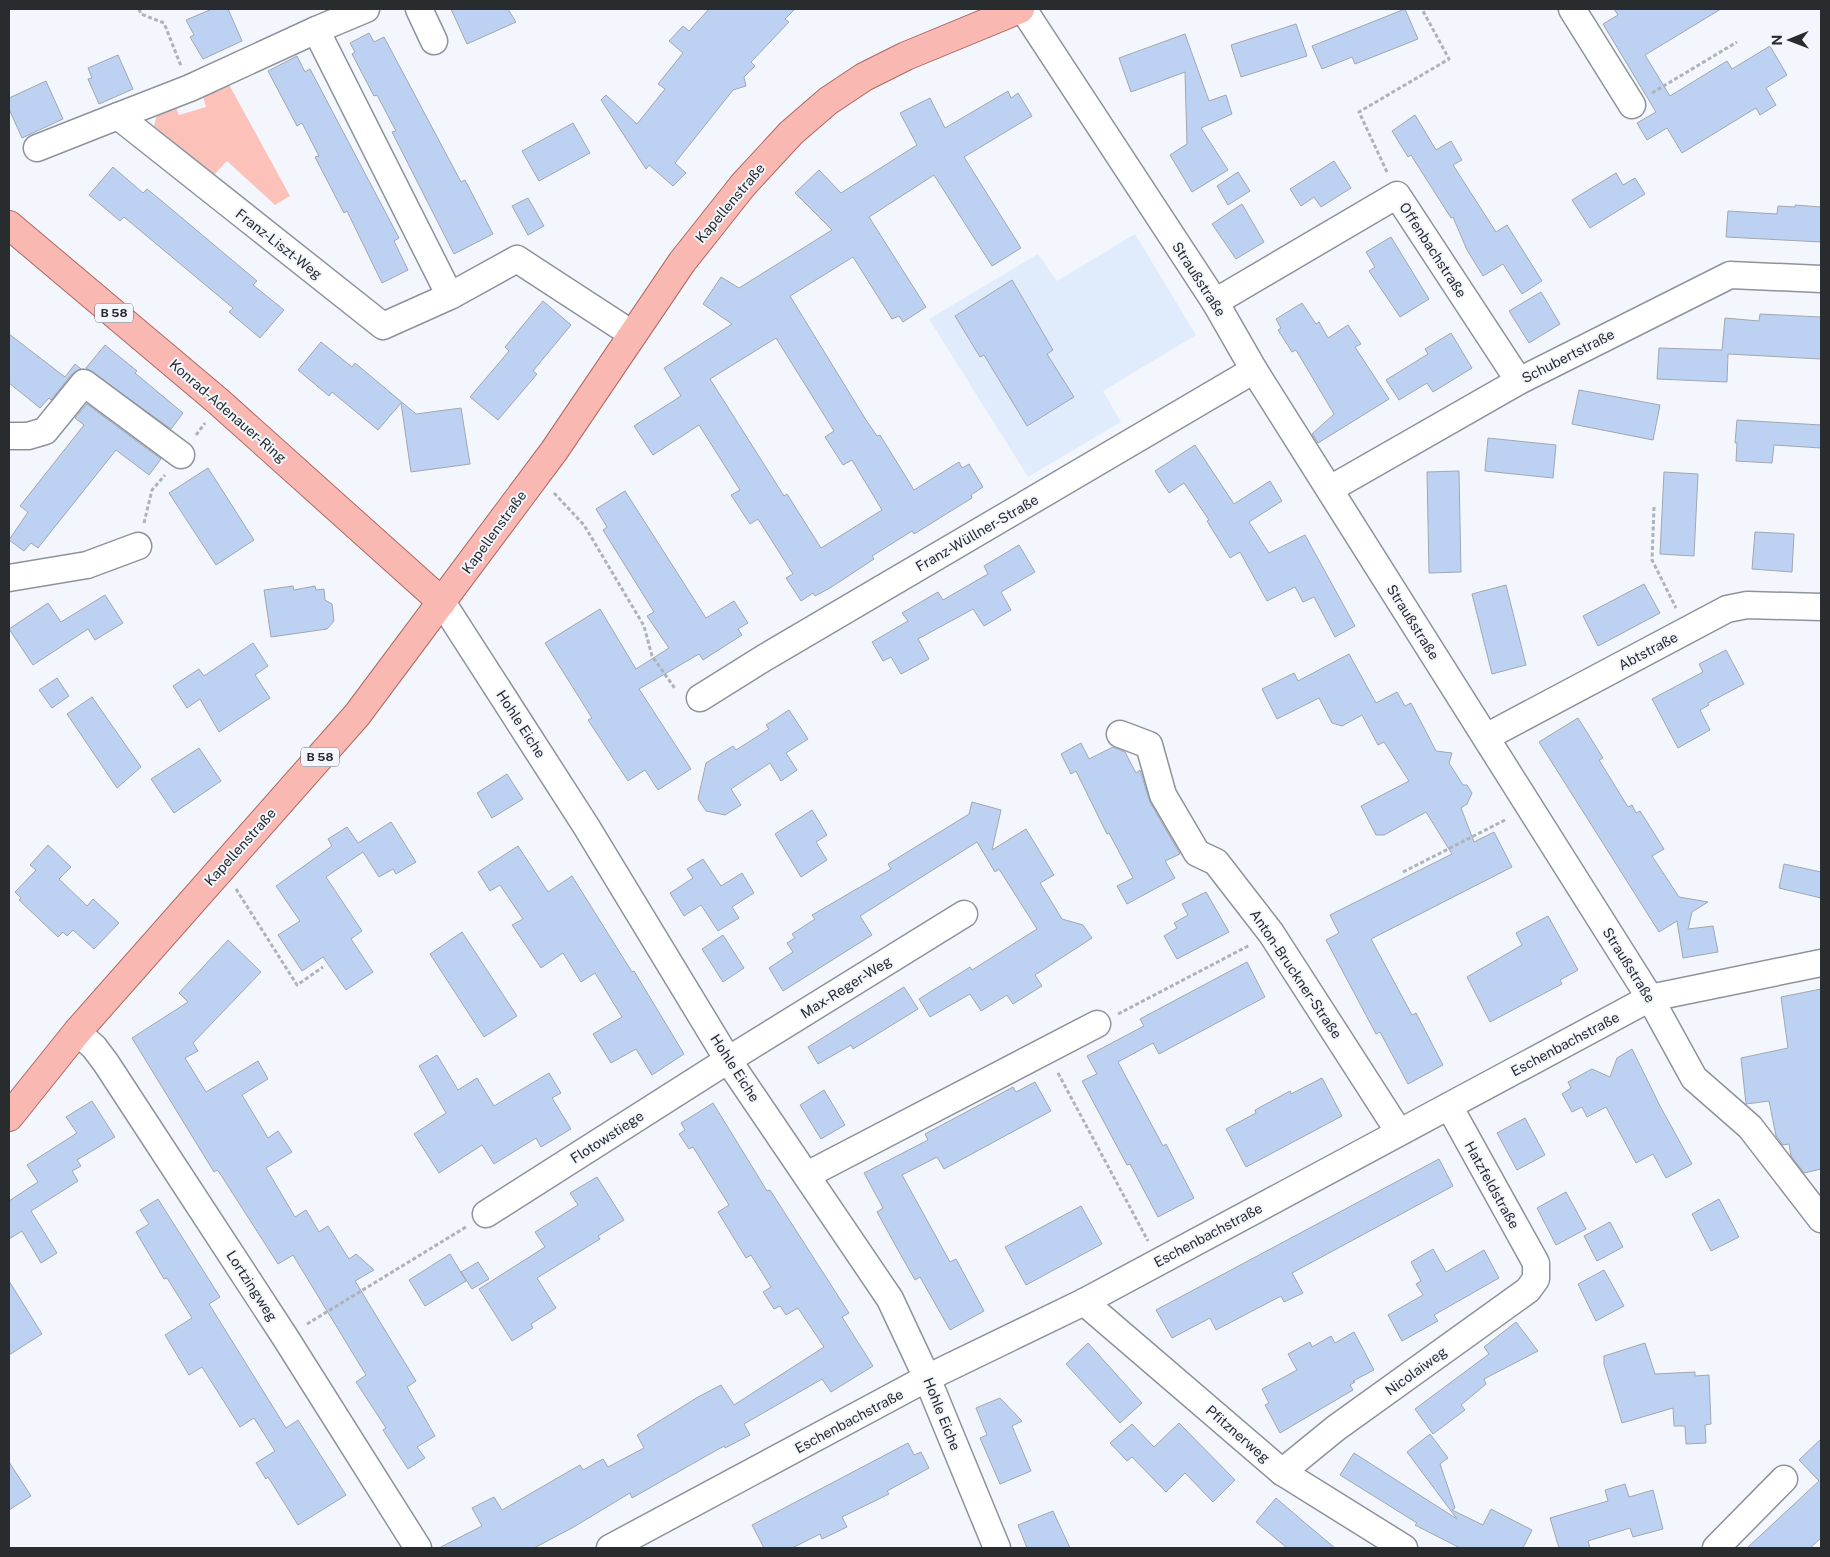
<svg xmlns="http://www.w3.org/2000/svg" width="1830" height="1557" font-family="'Public Sans',sans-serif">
<rect width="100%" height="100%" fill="#f3f7fd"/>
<polygon fill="#e0ebfc" points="1135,234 1196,335 1103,391 1121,422 1028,477 929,319 1038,254 1057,281"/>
<polygon fill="#fcc1b9" points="227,81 290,196 275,205 227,161 212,177 154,126 158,110 175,105 179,115 206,107 202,92"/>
<g fill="#bdd2f3" stroke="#a1a7b1" fill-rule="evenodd">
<polygon points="212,9 228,9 242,41 203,59 190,37 194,35 186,20"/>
<polygon points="451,9 508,9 516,22 467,44"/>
<polygon points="709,9 795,9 785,19 789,22 751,62 755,66 744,77 746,86 733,90 675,163 686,173 673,186 649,165 646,169 601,100 606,95 637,124 665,89 658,84 683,53 669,41 683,26 689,31"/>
<polygon points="1405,9 1418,39 1355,64 1352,57 1322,69 1312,46"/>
<polygon points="1614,9 1721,9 1645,55 1670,96 1727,61 1732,69 1770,46 1787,75 1766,88 1776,105 1760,115 1756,108 1682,153 1667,128 1647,140 1637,123 1656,112 1603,24 1618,15"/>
<polygon points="1296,24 1307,56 1241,77 1231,45"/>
<polygon points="369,33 374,42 384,37 461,182 465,180 493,234 454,254 392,132 396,131 377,95 374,96 352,54 355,52 350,43"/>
<polygon points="1185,34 1209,101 1226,95 1232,114 1201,128 1228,170 1192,192 1170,155 1187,144 1185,72 1131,92 1119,58"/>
<polygon points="118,55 133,89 99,104 88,79 92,78 88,68"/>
<polygon points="297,56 305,72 310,69 399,238 394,241 408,270 382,283 347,211 344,213 315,157 319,156 302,123 297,126 268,71"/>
<polygon points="46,81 63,119 22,138 9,109 9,98"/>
<path d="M1008,91L1011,98L1018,93L1032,116L964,157L1021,248L992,266L934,175L869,217L926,307L903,322L899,316L892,319L853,257L790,296L866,420L877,436L880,435L914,490L959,462L962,468L969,464L983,487L971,495L972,498L914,534L912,531L872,556L874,559L830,588L815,596L813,593L801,601L786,578L793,574L758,519L750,524L731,495L740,490L699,425L653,455L634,426L681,396L664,368L732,324L703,304L721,277L739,288L832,230L795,193L819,170L841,193L917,145L900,113L930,98L945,128ZM776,338L834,431L825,437L843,465L852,460L882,510L821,548L787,494L784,496L710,379Z"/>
<polygon points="1415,115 1436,150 1451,141 1462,160 1453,165 1496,232 1507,225 1542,281 1522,294 1503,264 1483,276 1467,250 1453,217 1451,218 1411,155 1408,157 1392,131"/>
<polygon points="573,123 590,153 539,181 522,151"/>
<polygon points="1334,161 1351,188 1321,207 1314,197 1301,206 1290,189"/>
<polygon points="113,167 143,193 147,189 163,202 257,281 253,285 284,310 260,338 229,312 233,308 124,217 120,221 89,195"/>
<polygon points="1238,172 1250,191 1228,205 1217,186"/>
<polygon points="1616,173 1623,185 1635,178 1645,194 1590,228 1572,200"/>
<polygon points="528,198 544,226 528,235 512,206"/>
<polygon points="1242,204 1264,242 1236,259 1212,224"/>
<polygon points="1795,205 1821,207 1821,242 1726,237 1728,211 1777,214 1778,206 1795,207"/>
<polygon points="1391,237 1429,299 1400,317 1369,271 1375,267 1366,252"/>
<polygon points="1012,280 1053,350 1047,354 1074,397 1027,426 984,355 980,357 955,316"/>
<polygon points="1541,292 1560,324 1529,343 1509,311"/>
<polygon points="543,301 571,325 533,371 537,374 498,420 470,397 509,351 505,347"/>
<polygon points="1302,303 1316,324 1319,322 1328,338 1348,325 1361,344 1355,347 1389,399 1318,443 1312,434 1334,414 1296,350 1292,352 1278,330 1281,328 1276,319"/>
<polygon points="1760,314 1821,317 1821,359 1728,354 1727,382 1657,379 1659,348 1722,350 1725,318 1759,321"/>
<polygon points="1451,333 1472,368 1433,392 1427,383 1399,400 1386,380 1428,354 1425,349"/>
<polygon points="9,334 65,377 75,364 81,369 72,374 51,400 49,398 40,408 9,383"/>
<polygon points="321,342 352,367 355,363 416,414 461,408 470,464 411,472 401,403 378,430 332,392 329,396 298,370"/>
<polygon points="105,345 137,371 135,373 183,413 171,429 86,368"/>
<polygon points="1579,390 1660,405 1653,440 1572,424"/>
<polygon points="87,404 161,459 149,475 116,450 38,548 31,543 24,551 9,540 28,512 20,506 84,425 75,418"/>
<polygon points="1737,420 1821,425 1821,448 1774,445 1772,463 1736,461 1737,443 1735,443"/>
<polygon points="1488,438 1556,445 1553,478 1485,471"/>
<polygon points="1195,445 1234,504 1270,481 1282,501 1249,522 1269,553 1305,535 1355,626 1335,637 1314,597 1303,602 1295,587 1267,601 1240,552 1230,558 1207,521 1209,520 1184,483 1169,493 1155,471"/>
<polygon points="208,468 254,540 216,565 169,493"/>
<polygon points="1459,471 1461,572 1429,573 1427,472"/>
<polygon points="1664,472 1698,474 1694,556 1660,554"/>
<polygon points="625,491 706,618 734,601 748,623 738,629 742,635 703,660 699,654 639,689 691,769 658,790 645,770 628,781 588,720 592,718 545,643 600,609 636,669 669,648 647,616 654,612 603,530 607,527 596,509"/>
<polygon points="1755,532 1794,534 1792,572 1752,569"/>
<polygon points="1019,545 1035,572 1001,592 1011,610 984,626 973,609 918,639 929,659 901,674 891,657 883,661 872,642 908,621 902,613 938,592 943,600 988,574 984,566"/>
<polygon points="1644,584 1660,613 1598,646 1583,616"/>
<polygon points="1506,585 1526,665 1492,674 1472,594"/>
<polygon points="293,586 294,590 315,586 316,590 324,589 325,600 332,604 334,621 327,629 271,637 264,590"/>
<polygon points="105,595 123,623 95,640 88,629 33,665 9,629 48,603 61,622"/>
<polygon points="253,643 268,666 255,675 270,698 219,732 200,699 187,708 173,686 199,669 204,676"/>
<polygon points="1726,650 1744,684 1708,703 1709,705 1700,710 1710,730 1678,748 1652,699 1703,672 1699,664"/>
<polygon points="1349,654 1376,703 1397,692 1405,706 1411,703 1436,751 1452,753 1449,763 1463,785 1467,785 1472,793 1467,804 1461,808 1474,842 1494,832 1512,867 1371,939 1412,1015 1416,1013 1443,1065 1408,1084 1380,1032 1376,1034 1326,940 1339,933 1330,915 1452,854 1426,812 1384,835 1376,835 1361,806 1409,781 1384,742 1378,745 1362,715 1342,726 1332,723 1319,698 1277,719 1262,689 1294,673 1298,681"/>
<polygon points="57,678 69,696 52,708 39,690"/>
<polygon points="92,697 141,767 117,788 67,714"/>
<polygon points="789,710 808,739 786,753 797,770 781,781 770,763 731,789 741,805 725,815 706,811 698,799 706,763 733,746 736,750 769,729 766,725"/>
<polygon points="1578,718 1603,758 1599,760 1628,807 1632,805 1636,813 1640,811 1664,849 1652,856 1679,897 1708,902 1692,912 1688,929 1713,926 1718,952 1683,958 1677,921 1659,932 1539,742"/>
<polygon points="1081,743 1089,759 1113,747 1125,752 1136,773 1140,770 1150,802 1180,854 1165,861 1175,878 1127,904 1117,886 1133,878 1109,833 1107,834 1076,771 1071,774 1061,754"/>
<polygon points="199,748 221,781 174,813 151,779"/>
<polygon points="507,774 523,799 492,818 477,793"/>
<polygon points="972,802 1001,810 992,850 1026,829 1054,875 1040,883 1062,919 1083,925 1092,938 1035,975 1042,986 1013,1004 1007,995 981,1011 970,994 930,1017 919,999 970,967 972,970 1037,929 999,869 995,872 977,842 860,916 872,935 783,991 769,968 793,952 787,943 795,938 792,934 815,919 812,915 891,869 888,864 969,814"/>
<polygon points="812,810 827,835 816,842 827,860 801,877 775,834"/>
<polygon points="391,822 416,862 396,874 393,869 379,877 363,852 326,877 362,931 351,939 373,972 346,990 323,957 302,971 278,935 300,921 276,886 332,846 328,839 347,827 358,843"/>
<polygon points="48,845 71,867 59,879 87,906 93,899 119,923 94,949 73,930 67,936 63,932 58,937 19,900 21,898 15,892 36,870 30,865"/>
<polygon points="518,846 548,892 572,876 632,972 634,971 684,1054 652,1075 636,1049 611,1063 593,1034 622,1017 595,973 581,982 563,953 541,968 512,925 523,919 500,885 490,891 478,872"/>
<polygon points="703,859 721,886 742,873 754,893 732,907 739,918 718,931 701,905 684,916 670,893 693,878 687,869"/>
<polygon points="1784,864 1821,872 1821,898 1779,888"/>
<polygon points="1206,892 1229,932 1177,959 1164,936 1177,928 1174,923 1188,915 1182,904"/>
<polygon points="1548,916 1578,970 1560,980 1562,984 1490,1022 1467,977 1522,945 1516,933"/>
<polygon points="462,932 517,1016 484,1037 430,954"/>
<polygon points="723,935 744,968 723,982 702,949"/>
<polygon points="228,940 261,972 193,1043 198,1051 185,1058 206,1092 258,1061 268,1079 242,1095 268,1138 278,1131 292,1152 266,1168 295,1217 306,1210 319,1232 328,1226 349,1259 356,1254 374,1270 355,1281 416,1381 407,1387 435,1436 417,1447 425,1458 408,1469 383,1430 386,1428 356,1382 366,1375 293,1255 278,1264 219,1172 217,1170 214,1172 132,1038 188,1002 179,993"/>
<polygon points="1247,962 1265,997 1159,1054 1153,1043 1118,1062 1163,1146 1166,1144 1194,1198 1158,1217 1130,1164 1127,1165 1082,1081 1097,1074 1087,1056 1144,1026 1140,1019"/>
<polygon points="904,987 918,1009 853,1049 851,1045 818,1064 808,1047"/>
<polygon points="1821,989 1821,1169 1804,1173 1791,1156 1789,1144 1783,1145 1776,1136 1769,1101 1746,1104 1741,1058 1788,1048 1781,997"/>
<polygon points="1632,1049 1660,1106 1692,1164 1666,1178 1653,1154 1636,1163 1606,1107 1587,1117 1582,1107 1572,1112 1562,1094 1571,1088 1568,1082 1592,1069 1610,1077 1617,1058"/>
<polygon points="437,1055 458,1090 477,1078 494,1106 549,1073 561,1093 552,1098 571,1129 541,1147 536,1138 494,1164 482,1145 439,1173 414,1134 446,1113 419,1066"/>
<polygon points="1322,1078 1342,1116 1246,1167 1226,1129 1256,1113 1255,1110 1290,1091 1291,1094"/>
<polygon points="1035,1082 1051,1111 944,1169 937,1157 902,1175 950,1262 956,1259 984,1311 950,1330 920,1277 915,1280 898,1250 877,1212 883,1208 864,1173 928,1140 925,1134 1013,1087 1016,1092"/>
<polygon points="824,1090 845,1125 821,1139 800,1105"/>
<polygon points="92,1101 115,1137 77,1160 81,1166 72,1171 78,1181 31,1211 57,1253 41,1263 22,1231 9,1239 9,1201 38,1182 27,1165 77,1133 66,1117"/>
<polygon points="713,1103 767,1191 770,1190 849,1313 842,1317 873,1366 831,1392 822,1379 744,1424 750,1435 725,1448 724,1446 632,1498 630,1493 572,1528 534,1548 439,1548 482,1526 472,1508 494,1497 502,1510 580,1465 583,1470 603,1459 608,1467 644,1448 637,1435 698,1397 721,1385 734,1405 824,1347 798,1308 786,1315 780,1306 774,1309 763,1292 771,1287 751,1255 746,1258 718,1212 729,1205 693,1147 689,1149 679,1134 685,1130 681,1123"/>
<polygon points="1525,1118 1545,1155 1517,1170 1497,1133"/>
<polygon points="1439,1159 1453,1186 1292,1273 1303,1293 1284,1302 1281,1296 1216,1330 1210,1318 1172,1338 1156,1310"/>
<polygon points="597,1177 624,1220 598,1236 600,1239 537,1278 556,1308 531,1324 533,1328 512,1341 479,1289 545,1247 535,1232 578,1205 570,1193"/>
<polygon points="1566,1192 1586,1229 1556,1245 1537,1208"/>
<polygon points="158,1199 220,1297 209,1304 286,1428 298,1420 346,1495 298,1525 268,1477 266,1479 256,1463 275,1451 254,1418 240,1427 202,1367 189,1375 165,1335 192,1318 167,1278 164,1279 136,1232 149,1224 140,1210"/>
<polygon points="1719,1199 1739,1237 1711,1251 1692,1214"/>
<polygon points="1081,1206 1102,1244 1026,1285 1005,1247"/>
<polygon points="1610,1222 1623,1247 1597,1261 1584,1236"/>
<polygon points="1433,1249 1446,1272 1484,1250 1499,1278 1434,1315 1438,1321 1402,1341 1388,1315 1423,1295 1416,1284 1421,1281 1411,1262"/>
<polygon points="450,1254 466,1281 425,1306 409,1280"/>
<polygon points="478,1262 489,1279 472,1289 461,1272"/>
<polygon points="1604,1270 1624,1306 1596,1321 1578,1284"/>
<polygon points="9,1281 42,1334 9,1355"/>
<polygon points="1516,1322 1538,1351 1484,1379 1486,1384 1461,1405 1465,1410 1433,1434 1415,1409 1489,1354 1484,1347"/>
<polygon points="1354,1332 1374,1370 1353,1381 1355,1382 1350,1385 1353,1390 1280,1433 1265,1405 1269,1403 1262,1389 1297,1370 1288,1354 1310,1342 1312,1347 1331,1336 1335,1343"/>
<polygon points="1088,1343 1142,1403 1120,1423 1066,1364"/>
<polygon points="1645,1343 1655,1374 1695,1372 1695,1376 1709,1375 1711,1424 1705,1425 1706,1443 1686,1444 1685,1426 1674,1426 1673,1408 1622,1423 1604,1364 1604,1356"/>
<polygon points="1000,1398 1022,1421 1012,1426 1031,1471 1000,1484 980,1438 987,1435 976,1408"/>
<polygon points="1179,1423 1235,1480 1213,1502 1185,1473 1166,1492 1132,1457 1127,1461 1110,1443 1132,1424 1154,1447"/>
<polygon points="1430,1434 1448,1458 1440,1464 1455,1508 1452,1510 1483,1525 1491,1509 1532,1530 1523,1548 1460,1548 1415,1525 1417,1523 1340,1475 1354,1453 1457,1519 1407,1452"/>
<polygon points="1821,1439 1821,1538 1810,1548 1747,1548 1819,1481 1799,1460"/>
<polygon points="908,1443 914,1455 921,1452 929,1468 887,1491 889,1494 842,1517 847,1527 822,1539 820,1534 792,1548 764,1548 752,1525"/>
<polygon points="9,1462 31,1496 9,1510"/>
<polygon points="1625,1484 1629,1497 1653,1490 1663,1529 1633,1537 1630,1528 1588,1541 1590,1548 1559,1548 1550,1518 1608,1501 1605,1490"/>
<polygon points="1276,1498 1304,1522 1335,1548 1287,1548 1256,1522"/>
<polygon points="1053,1511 1070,1548 1027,1548 1018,1525"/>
</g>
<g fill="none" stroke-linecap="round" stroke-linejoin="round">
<g stroke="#8d939c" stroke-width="29">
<g id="minor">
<polyline points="419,9 434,41"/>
<polyline points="1023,9 1215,302 1254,370 1650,998 1694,1078 1750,1127 1821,1219"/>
<polyline points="1572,9 1632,105"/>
<polyline points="316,30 366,9"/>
<polyline points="37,148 118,116"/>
<polyline points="450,296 316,30 190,88 118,116 383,326 450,296 517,259 632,334"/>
<polyline points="1215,302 1397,195 1519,381"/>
<polyline points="9,436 28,436 45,431 84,383 181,455"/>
<polyline points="1330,489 1519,381 1730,275 1821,279"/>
<polyline points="9,578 87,565 138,546"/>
<polyline points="442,602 586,826 728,1060 890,1299 927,1378 997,1548"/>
<polyline points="700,698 764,658 1254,370"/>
<polyline points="1120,734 1149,745 1163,795 1197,853 1216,862 1271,933 1399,1132"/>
<polyline points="1486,737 1727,609 1747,605 1821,607"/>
<polyline points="77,1032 94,1047 106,1063 285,1337 418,1548"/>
<polyline points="807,1175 1097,1024"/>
<polyline points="486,1214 728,1060 964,914"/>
<polyline points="1084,1302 1282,1472 1404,1548"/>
<polyline points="1282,1472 1336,1428 1528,1290 1536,1279 1536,1263 1449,1106"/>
<polyline points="610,1548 927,1378 1084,1302 1650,998 1821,963"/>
<polyline points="1716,1548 1784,1479"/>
</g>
</g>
<g stroke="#ae6862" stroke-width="30">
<g id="major">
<polyline points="9,225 219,402 442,602"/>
<polyline points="9,1117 77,1032 357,715 554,451 682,262 743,185 791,133 828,101 864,77 906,56 1020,9"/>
</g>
</g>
<g stroke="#afb2b7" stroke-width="3" stroke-dasharray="4 2.5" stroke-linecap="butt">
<polyline points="139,9 141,14 164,23 181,66"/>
<polyline points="1652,93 1737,42"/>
<polyline points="1387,172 1359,112 1449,59 1422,9"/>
<polyline points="196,435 205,423"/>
<polyline points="554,493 584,525 644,626 652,656 676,690"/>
<polyline points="1654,507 1652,560 1676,608"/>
<polyline points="144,523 152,490 165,475"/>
<polyline points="1403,872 1507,819"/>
<polyline points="236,889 297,985 323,967"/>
<polyline points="1118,1014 1250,945"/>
<polyline points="1058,1073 1148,1241"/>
<polyline points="307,1324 466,1227"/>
</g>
<use href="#minor" stroke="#fff" stroke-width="26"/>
<use href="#major" stroke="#f9b8b1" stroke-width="28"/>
</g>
<g text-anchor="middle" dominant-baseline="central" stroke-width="4" stroke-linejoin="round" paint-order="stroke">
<g fill="#f3f7fd" stroke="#66696d" stroke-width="1">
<rect x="95" y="303.5" width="38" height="19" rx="4"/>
<rect x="301" y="747.5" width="38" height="19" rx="4"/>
</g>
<g font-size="12" font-weight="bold" fill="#292c2f">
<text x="114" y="313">B 58</text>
<text x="320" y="757">B 58</text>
</g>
<g font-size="14" fill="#292c2f" stroke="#f3f7fd">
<text transform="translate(730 203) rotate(-50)">Kapellenstraße</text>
<text transform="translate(279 244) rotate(38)">Franz-Liszt-Weg</text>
<text transform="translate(1433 250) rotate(57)">Offenbachstraße</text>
<text transform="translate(1199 279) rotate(57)">Straußstraße</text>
<text transform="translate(1568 356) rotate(-27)">Schubertstraße</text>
<text transform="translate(228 411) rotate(41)">Konrad-Adenauer-Ring</text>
<text transform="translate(494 532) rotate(-54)">Kapellenstraße</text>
<text transform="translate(977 533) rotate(-30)">Franz-Wüllner-Straße</text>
<text transform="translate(1413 622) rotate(58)">Straußstraße</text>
<text transform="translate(1648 651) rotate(-28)">Abtstraße</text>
<text transform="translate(521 724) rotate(57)">Hohle Eiche</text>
<text transform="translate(240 847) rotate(-48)">Kapellenstraße</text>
<text transform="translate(1629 965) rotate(58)">Straußstraße</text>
<text transform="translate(1296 974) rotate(56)">Anton-Bruckner-Straße</text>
<text transform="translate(846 987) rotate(-32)">Max-Reger-Weg</text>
<text transform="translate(1565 1044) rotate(-28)">Eschenbachstraße</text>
<text transform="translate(735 1068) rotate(57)">Hohle Eiche</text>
<text transform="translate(607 1137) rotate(-33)">Flotowstiege</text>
<text transform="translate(1492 1185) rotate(61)">Hatzfeldstraße</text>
<text transform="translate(1208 1235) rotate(-28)">Eschenbachstraße</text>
<text transform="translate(252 1286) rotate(57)">Lortzingweg</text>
<text transform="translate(1416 1371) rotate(-36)">Nicolaiweg</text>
<text transform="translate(942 1414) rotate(68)">Hohle Eiche</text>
<text transform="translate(849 1421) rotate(-28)">Eschenbachstraße</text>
<text transform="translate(1238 1434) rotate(41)">Pfitznerweg</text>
</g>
</g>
<rect width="1830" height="1557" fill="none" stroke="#292c2f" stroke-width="20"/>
<g transform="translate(1790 40) rotate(269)" stroke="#f3f7fd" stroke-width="4" paint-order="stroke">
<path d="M0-4L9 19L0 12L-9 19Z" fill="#292c2f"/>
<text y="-8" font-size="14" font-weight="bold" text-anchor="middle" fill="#292c2f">N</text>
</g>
</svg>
